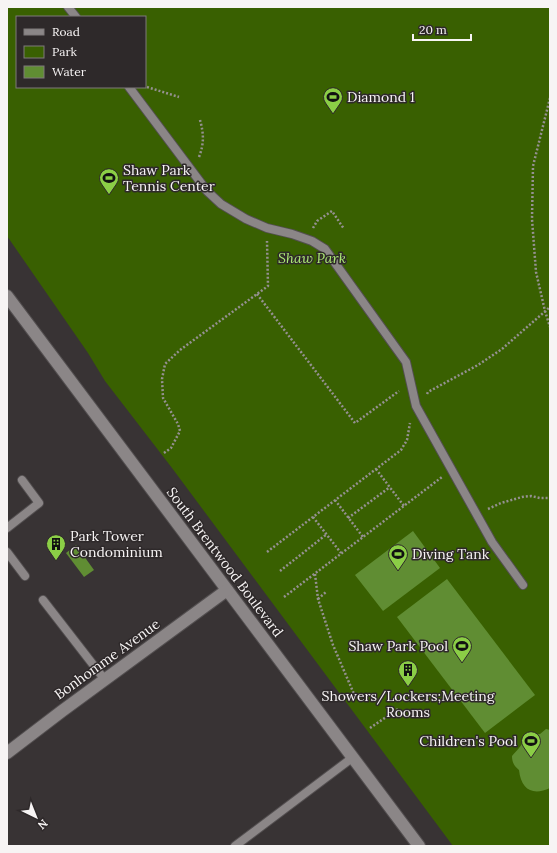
<svg xmlns="http://www.w3.org/2000/svg" width="557" height="853" font-family="Lora,serif">
<rect width="100%" height="100%" fill="#383334"/>
<path fill="#396001" fill-rule="evenodd" d="M7,7H550V846H453L172,468L105,381L88,353L7,236ZM17,17H145V87H17Z"/>
<g fill="#608d33">
<polygon points="413,531 440,568 383,611 355,575"/>
<polygon points="76,545 94,570 84,577 66,553"/>
<polygon points="447,579 535,695 485,733 397,617"/>
<path d="M546,729L550,730V788C533,796 521,790 519,770C514,766 512,762 512,756C514,753 517,751 519,748C522,745 523,740 526,736L540,734Z"/>
</g>
<g fill="none" stroke-linecap="round" stroke-linejoin="round">
<g stroke="#534f50" stroke-width="10">
<g id="lane">
<polyline points="68,7 76,17"/>
<polyline points="129,87 207,191 221,204 246,219 267,228 292,234 312,241 325,249 406,362 416,406 492,542 523,585"/>
<polyline points="7,528 39,503 22,480"/>
<polyline points="7,552 25,576"/>
<polyline points="43,600 105,680"/>
<polyline points="235,846 352,758"/>
</g>
</g>
<g stroke="#534f50" stroke-width="14">
<g id="secondary">
<polyline points="7,296 419,846"/>
<polyline points="7,753 62,711 227,590"/>
</g>
</g>
<g stroke="#959191" stroke-width="2.5" stroke-dasharray="2 2" stroke-linecap="butt">
<polyline points="147,87 179,97"/>
<polyline points="550,98 533,166 532,219 536,272 545,311 550,327"/>
<path d="M199,157C204,144 204,134 200,120"/>
<polyline points="313,228 317,221 332,211 344,229"/>
<polyline points="257,294 355,423 399,391"/>
<polyline points="427,394 428,392 478,365 502,349 550,307"/>
<polyline points="164,453 171,448 180,431 178,424 163,398 162,379 165,364 180,350 268,286 267,241"/>
<polyline points="376,469 404,506"/>
<polyline points="335,500 363,537"/>
<polyline points="488,509 501,503 522,497 531,496 540,498 550,498"/>
<polyline points="313,517 341,553"/>
<polyline points="348,518 390,487"/>
<polyline points="267,552 401,450 407,440 410,423"/>
<polyline points="280,571 327,534"/>
<polyline points="315,574 318,599 333,645 354,694 351,702"/>
<polyline points="284,597 442,477"/>
<polyline points="318,599 326,592"/>
<polyline points="370,728 398,709"/>
</g>
<use href="#lane" stroke="#8b8687" stroke-width="8"/>
<use href="#secondary" stroke="#8b8687" stroke-width="12"/>
</g>
<defs>
<g id="stadium-pin" transform="scale(1)"><path d="M0 17L-7.5 6A9.5 9.5 0 1 1 7.5 6Z" fill="#8bce46" stroke="#2e292a"/><path d="M0-5a6.5 5 0 1 0 0 10a6.5 5 0 1 0 0-10ZM-3.5-1.8h7v3.6h-7Z" fill="#111"/></g>
<g id="building-pin" transform="scale(1)"><path d="M0 17L-7.5 6A9.5 9.5 0 1 1 7.5 6Z" fill="#8bce46" stroke="#2e292a"/><path d="M-4-6H4V6H1V3H-1V6H-4ZM-2.5-4.3h1.7v1.8h-1.7ZM.8-4.3h1.7v1.8H.8ZM-2.5-1h1.7V.8h-1.7ZM.8-1h1.7V.8H.8Z" fill="#111"/></g>
</defs>
<g fill-rule="evenodd">
<use href="#stadium-pin" x="333" y="97"/>
<use href="#stadium-pin" x="109" y="178"/>
<use href="#building-pin" x="56" y="544"/>
<use href="#stadium-pin" x="398" y="554"/>
<use href="#stadium-pin" x="462" y="646"/>
<use href="#building-pin" x="408" y="670"/>
<use href="#stadium-pin" x="531" y="741"/>
</g>
<g text-anchor="middle" dominant-baseline="central" stroke-width="3" stroke-linejoin="round" paint-order="stroke">
<g font-size="14" fill="#f7f4f4" stroke="#2e292a" text-anchor="start">
<text x="347" y="97">Diamond 1</text>
<text x="123" y="170">Shaw Park<tspan x="123" dy="16">Tennis Center</tspan></text>
<text x="70" y="536">Park Tower<tspan x="70" dy="16">Condominium</tspan></text>
<text x="412" y="554">Diving Tank</text>
<text x="448" y="646" text-anchor="end">Shaw Park Pool</text>
<text x="408" y="696" text-anchor="middle">Showers/Lockers;Meeting<tspan x="408" dy="16">Rooms</tspan></text>
<text x="517" y="741" text-anchor="end">Children's Pool</text>
</g>
<g font-size="14" font-style="italic" fill="#ace875" stroke="#2e292a">
<text x="312" y="258">Shaw Park</text>
</g>
<g font-size="14" fill="#f7f4f4" stroke="#2e292a">
<text transform="translate(225 562) rotate(53)">South Brentwood Boulevard</text>
<text transform="translate(107 659) rotate(-36)">Bonhomme Avenue</text>
</g>
</g>
<rect width="557" height="853" fill="none" stroke="#f7f4f4" stroke-width="16"/>
<rect x="16" y="16" width="130" height="72" fill="#2e292a" stroke="#7e7a7b"/>
<rect x="24" y="29" width="20" height="6" fill="#8b8687" stroke="#7e7a7b"/>
<text x="52" y="36" font-size="12" fill="#f7f4f4">Road</text>
<rect x="24" y="46" width="20" height="12" fill="#396001" stroke="#7e7a7b"/>
<text x="52" y="56" font-size="12" fill="#f7f4f4">Park</text>
<rect x="24" y="66" width="20" height="12" fill="#608d33" stroke="#7e7a7b"/>
<text x="52" y="76" font-size="12" fill="#f7f4f4">Water</text>
<g transform="translate(36 817) rotate(137)" stroke="#2e292a" stroke-width="3" paint-order="stroke">
<path d="M0-3L7 15L0 10L-7 15Z" fill="#f7f4f4"/>
<text y="-6" font-size="11" font-weight="bold" text-anchor="middle" fill="#f7f4f4">N</text>
</g>
<path d="M413 34v6h58v-6" fill="none" stroke="#f7f4f4" stroke-width="2"/>
<text x="419" y="34" font-size="12" fill="#f7f4f4" stroke="#2e292a" stroke-width="3" paint-order="stroke">20 m</text>
</svg>
